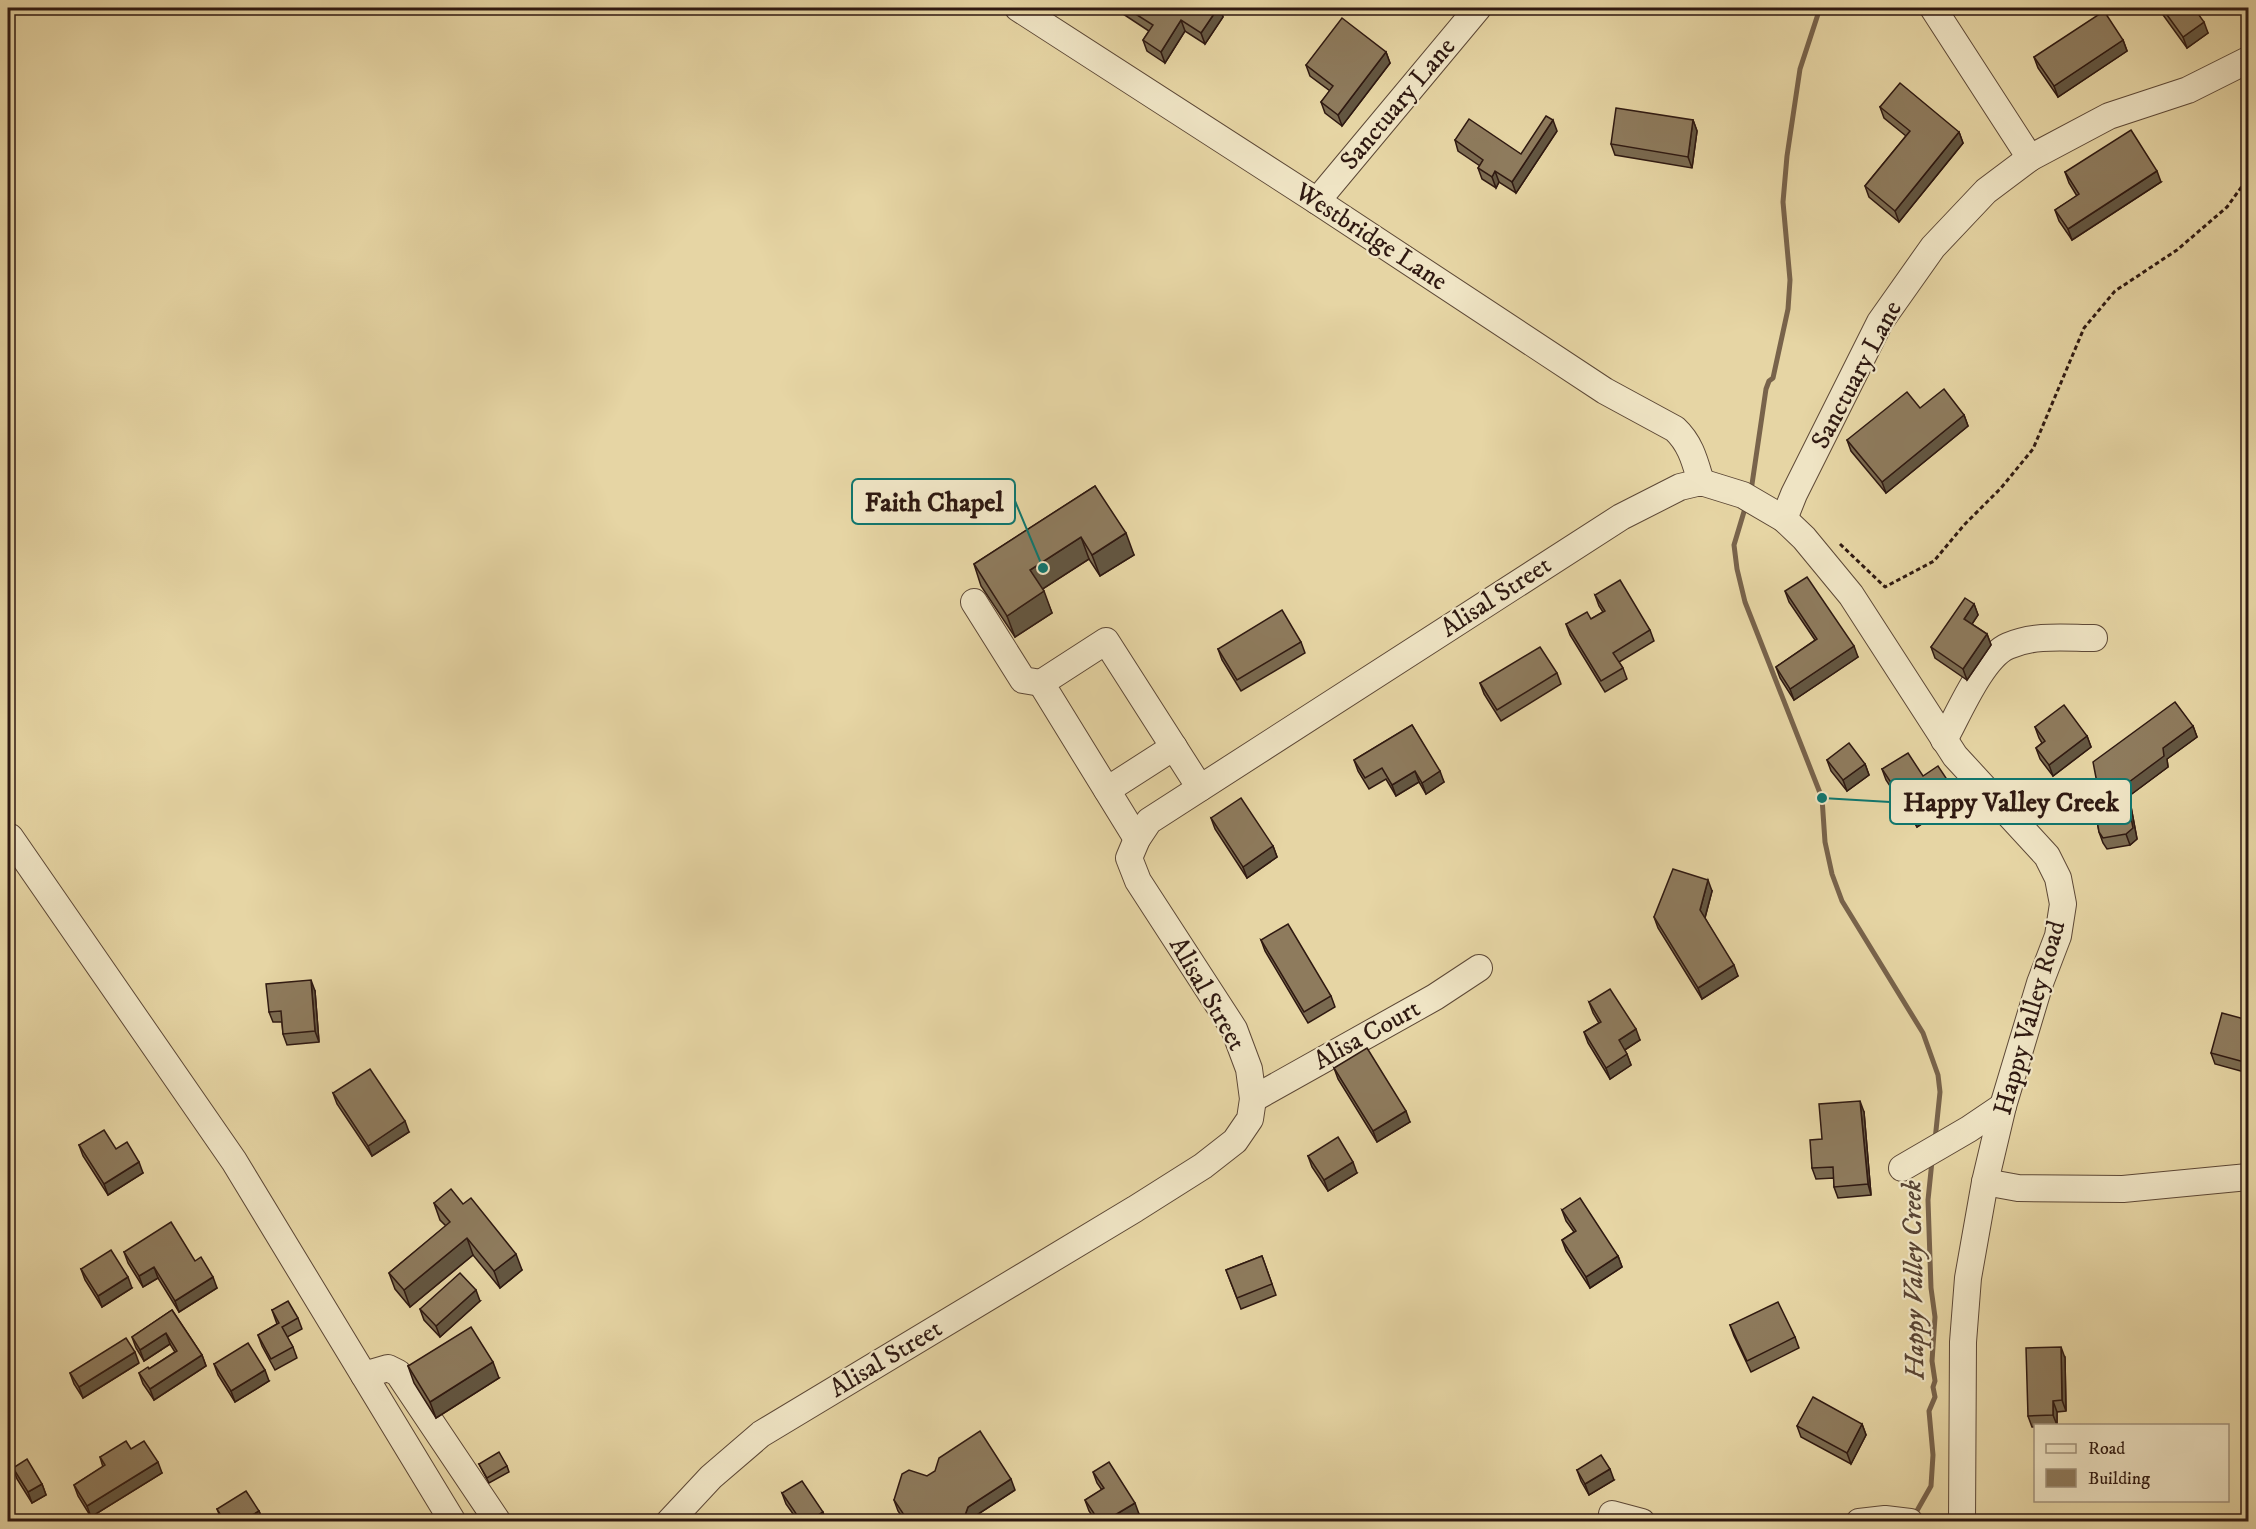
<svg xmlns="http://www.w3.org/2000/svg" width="2256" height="1529" font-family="'IM FELL DW Pica',serif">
<rect width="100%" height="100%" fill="#e6d5a4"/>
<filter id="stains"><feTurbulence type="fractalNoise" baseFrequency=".00333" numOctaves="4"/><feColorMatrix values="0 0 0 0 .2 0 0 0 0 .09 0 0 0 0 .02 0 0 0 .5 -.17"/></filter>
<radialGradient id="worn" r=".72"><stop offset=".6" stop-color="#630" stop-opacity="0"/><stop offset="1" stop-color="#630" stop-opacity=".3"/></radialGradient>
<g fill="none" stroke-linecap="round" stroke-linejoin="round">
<g stroke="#78634b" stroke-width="5">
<polyline points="1751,491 1766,389 1769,381 1773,378 1788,309 1790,280 1783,202 1787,156 1800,69 1820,8"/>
<polyline points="1746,505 1734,545 1737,569 1745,602 1822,798 1825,842 1832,874 1842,901 1923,1033 1938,1075 1940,1092 1935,1140"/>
<polyline points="1914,1516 1931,1486 1933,1455 1929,1411 1935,1397 1933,1387 1935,1381 1932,1361 1935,1317 1931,1288 1928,1200 1932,1161"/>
</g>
<g stroke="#5d4836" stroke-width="28">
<g id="minor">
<path d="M1018,8L1317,201L1605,391L1675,429C1691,444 1695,462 1701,482"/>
<polyline points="1933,8 2030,158"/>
<polyline points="1317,201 1478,8"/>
<polyline points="1784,519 1794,494 1880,322 1933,247 1986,191 2030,158 2109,116 2188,90 2248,60"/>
<polyline points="974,602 1023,680 1041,683"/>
<path d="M1944,740C1958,715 1982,657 2008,646C2035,634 2066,638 2094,638"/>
<polyline points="1107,790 1174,747"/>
<polyline points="10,837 234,1161 453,1522"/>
<polyline points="1137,839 1041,683 1106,641 1200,788"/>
<polyline points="1253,1099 1435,997 1479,968"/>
<polyline points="1902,1168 1969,1129 2003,1106"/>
<polyline points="1985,1182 2018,1188 2123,1189 2248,1177"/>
<polyline points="364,1375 388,1368 398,1373 498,1522"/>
<polyline points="1612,1514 1642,1522"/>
<polyline points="669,1522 711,1477 761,1434 1135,1209 1203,1166 1235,1141 1250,1119 1253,1099 1249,1069 1234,1029 1138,881 1129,858 1137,839 1149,821 1621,517 1680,487 1701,482 1743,495 1784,519 1804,538 1851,595 1955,756 2047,856 2058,878 2063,904 2058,936 2040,983 2003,1106 1985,1182 1968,1278 1963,1342 1962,1522"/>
<polyline points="1859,1522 1885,1519 1910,1522"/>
</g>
</g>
<polyline stroke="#2f1911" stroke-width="3" stroke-dasharray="4.5 3" stroke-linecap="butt" points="1840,544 1885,587 1934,561 1964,525 2001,488 2033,449 2084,328 2115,291 2177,250 2227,207 2248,178"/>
<use href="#minor" stroke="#efe4c4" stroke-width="26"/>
</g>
<g fill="#7a6a50" stroke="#2f1911" stroke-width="1.5">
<polygon points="1121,8 1220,8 1223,17 1205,44 1185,31 1165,63 1147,51 1143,40 1149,31 1123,14"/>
<polygon points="2158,8 2194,8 2208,33 2187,48"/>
<polygon points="2123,40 2127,51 2058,97 2038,68 2034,57"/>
<polygon points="1386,52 1390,63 1342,126 1325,113 1321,102 1330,91 1310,76 1306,65"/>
<polygon points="1880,107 1959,132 1963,143 1899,222 1869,197 1865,186 1906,136 1884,118"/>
<polygon points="1693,120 1697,131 1692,168 1615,155 1611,144"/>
<polygon points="1557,131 1516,193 1499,182 1496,188 1482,179 1478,168 1480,166 1458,151 1455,140 1521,154"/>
<polygon points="2065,172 2161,182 2072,240 2059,221 2055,210 2077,196 2069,183"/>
<polygon points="1920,408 1964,415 1968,426 1886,493 1851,451 1847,440"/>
<polygon points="1095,486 1134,555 1100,576 1089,559 1042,589 1052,613 1015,637 981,586 974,564"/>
<polygon points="1785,591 1858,657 1794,700 1780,678 1776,667 1815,640 1789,602"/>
<polygon points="1595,595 1650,630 1654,641 1619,662 1623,668 1627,679 1605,692 1570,635 1566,624 1591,619 1603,612 1599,606"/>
<polygon points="1974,604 1978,615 1972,624 1987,634 1991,645 1967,680 1935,658 1931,647"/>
<polygon points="1301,642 1305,653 1241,691 1222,660 1218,649"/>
<polygon points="1557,673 1561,684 1501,721 1484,694 1480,683"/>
<polygon points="1412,725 1444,782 1426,794 1419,782 1396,796 1386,779 1369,789 1358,771 1354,760"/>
<polygon points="2193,726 2197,737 2167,759 2168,767 2129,796 2137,839 2130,845 2107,849 2103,843 2099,832 2092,792"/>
<polygon points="2035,727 2087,736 2091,747 2053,776 2040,759 2036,748 2042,743 2039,738"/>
<polygon points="1827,760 1865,764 1869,775 1847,791 1831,771"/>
<polygon points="1882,769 1923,776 1958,800 1917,827 1886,780"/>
<polygon points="1211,818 1273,846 1277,857 1247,878 1215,829"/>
<polygon points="1712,891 1705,918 1738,976 1702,999 1658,928 1654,917"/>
<polygon points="1261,940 1331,996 1335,1007 1308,1023 1265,951"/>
<polygon points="315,991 319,1042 287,1045 283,1034 282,1022 273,1022 269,1012"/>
<polygon points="1589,1002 1640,1040 1625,1050 1631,1065 1610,1079 1588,1043 1584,1032 1599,1023 1593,1013"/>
<polygon points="2248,1020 2248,1073 2215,1064 2211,1053"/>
<polygon points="1334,1068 1410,1122 1377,1142 1338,1079"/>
<polygon points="333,1093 409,1132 372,1156 337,1104"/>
<polygon points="1864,1112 1871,1195 1838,1198 1834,1187 1834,1178 1816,1179 1812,1168 1822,1139"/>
<polygon points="79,1145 116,1149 143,1173 108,1195 83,1156"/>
<polygon points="1308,1156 1357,1173 1328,1191 1312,1167"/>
<polygon points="434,1203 463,1204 522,1270 500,1288 473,1255 410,1307 395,1289 389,1273 446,1226 440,1220"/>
<polygon points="1562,1210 1618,1256 1622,1267 1590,1288 1566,1251 1562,1240 1574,1232 1566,1221"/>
<polygon points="124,1252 195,1261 217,1288 179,1312 158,1278 143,1287 128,1263"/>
<polygon points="1262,1256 1276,1295 1241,1309 1226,1270"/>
<polygon points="81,1269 132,1288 102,1307 85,1280"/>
<polygon points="480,1301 440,1337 424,1320 420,1309"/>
<polygon points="172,1310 202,1355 206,1366 154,1400 143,1384 139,1373 149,1369 175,1352 170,1344 144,1361 136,1348 132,1337"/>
<polygon points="272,1310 298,1318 302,1329 287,1337 293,1347 297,1358 275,1370 262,1346 258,1335 277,1324"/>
<polygon points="1730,1325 1795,1337 1799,1348 1751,1372 1734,1336"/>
<polygon points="2065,1358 2066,1411 2057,1412 2057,1425 2036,1425 2036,1427 2032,1427 2028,1416"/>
<polygon points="139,1363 83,1398 74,1384 70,1373"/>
<polygon points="214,1364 269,1381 235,1402 218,1375"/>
<polygon points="408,1366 499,1378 436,1418 414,1383"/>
<polygon points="1862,1424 1866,1435 1851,1464 1801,1437 1797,1426"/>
<polygon points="131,1449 162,1473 91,1517 78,1496 74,1485 103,1467 100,1457"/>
<polygon points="479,1464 507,1466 509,1472 489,1483"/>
<polygon points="13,1468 42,1484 46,1495 32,1503 17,1479"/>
<polygon points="1577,1470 1614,1480 1589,1495 1581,1481"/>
<polygon points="1093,1472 1139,1514 1127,1521 1096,1521 1089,1511 1085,1500 1102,1490 1097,1483"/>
<polygon points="1015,1490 972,1518 971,1521 905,1521 898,1511 894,1500"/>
<polygon points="782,1493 826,1521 798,1521 786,1504"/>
<polygon points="217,1509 259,1511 263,1521 222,1521"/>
</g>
<g fill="#635641" stroke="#2f1911" stroke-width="1.5">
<polygon points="1218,8 1220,8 1223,17 1205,44 1201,33"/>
<polygon points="1181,20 1185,31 1165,63 1161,52"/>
<polygon points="2204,22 2208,33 2187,48 2183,37"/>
<polygon points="2123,40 2127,51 2058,97 2054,86"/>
<polygon points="1386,52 1390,63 1342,126 1338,115"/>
<polygon points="1553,120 1557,131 1516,193 1512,182"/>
<polygon points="1693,120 1697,131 1692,168 1688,157"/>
<polygon points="1959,132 1963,143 1899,222 1895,211"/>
<polygon points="1495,171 1499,182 1496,188 1492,177"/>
<polygon points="2157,171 2161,182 2072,240 2068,229"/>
<polygon points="1964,415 1968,426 1886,493 1882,482"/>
<polygon points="1126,533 1134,555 1100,576 1092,555"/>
<polygon points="1081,537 1089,559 1038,592 1030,570"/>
<polygon points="1044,591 1052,613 1015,637 1007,616"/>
<polygon points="1974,604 1978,615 1968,630 1964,619"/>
<polygon points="1987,634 1991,645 1967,680 1963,669"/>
<polygon points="1854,646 1858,657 1794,700 1790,689"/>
<polygon points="2193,726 2197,737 2167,759 2168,767 2129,796 2137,839 2130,845 2126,834 2125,785 2163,748"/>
<polygon points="2087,736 2091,747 2053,776 2049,765"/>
<polygon points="1865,764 1869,775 1847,791 1843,780"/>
<polygon points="1415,771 1419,782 1396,796 1392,785"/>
<polygon points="1440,771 1444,782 1426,794 1422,783"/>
<polygon points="1954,790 1958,800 1917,827 1913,816"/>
<polygon points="1273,846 1277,857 1247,878 1243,867"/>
<polygon points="1708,880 1712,891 1704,921 1700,910"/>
<polygon points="1734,965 1738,976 1702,999 1698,988"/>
<polygon points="311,980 315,991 319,1042 315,1031"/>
<polygon points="1636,1029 1640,1040 1623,1051 1619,1040"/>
<polygon points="1627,1054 1631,1065 1610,1079 1606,1068"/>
<polygon points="1860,1101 1864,1112 1871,1195 1868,1184"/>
<polygon points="1406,1111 1410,1122 1377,1142 1373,1131"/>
<polygon points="405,1121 409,1132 372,1156 368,1146"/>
<polygon points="139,1162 143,1173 108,1195 104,1184"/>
<polygon points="1353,1162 1357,1173 1328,1191 1324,1180"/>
<polygon points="467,1238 473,1255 410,1307 404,1290"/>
<polygon points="516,1254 522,1270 500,1288 494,1271"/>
<polygon points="1618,1256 1622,1267 1590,1288 1586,1277"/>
<polygon points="154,1267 158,1278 143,1287 139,1276"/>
<polygon points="128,1277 132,1288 102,1307 98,1296"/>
<polygon points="213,1277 217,1288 179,1312 175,1301"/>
<polygon points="476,1290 480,1301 440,1337 436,1326"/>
<polygon points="166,1333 170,1344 144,1361 140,1350"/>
<polygon points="2061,1347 2065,1358 2066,1411 2062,1400"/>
<polygon points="135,1352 139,1363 83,1398 79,1387"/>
<polygon points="202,1355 206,1366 154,1400 150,1389"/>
<polygon points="493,1362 499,1378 436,1418 430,1402"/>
<polygon points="265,1370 269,1381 235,1402 231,1391"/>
<polygon points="2053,1401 2057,1412 2057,1425 2053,1415"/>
<polygon points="1862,1424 1866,1435 1851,1464 1847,1453"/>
<polygon points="158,1462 162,1473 91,1517 87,1506"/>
<polygon points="1610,1469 1614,1480 1589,1495 1585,1484"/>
<polygon points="1011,1479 1015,1490 972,1518 971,1521 963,1521 968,1507"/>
<polygon points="42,1484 46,1495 32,1503 28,1492"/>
<polygon points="1135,1503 1139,1514 1127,1521 1105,1521"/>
<polygon points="259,1511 263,1521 242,1521"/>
<polygon points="823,1512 826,1521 809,1521"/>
</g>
<g fill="#8e7b5d" stroke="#2f1911" stroke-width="1.5">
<polygon points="1126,8 1218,8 1201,33 1181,20 1161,52 1143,40 1153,25"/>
<polygon points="2162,8 2194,8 2204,22 2183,37"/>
<polygon points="2104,11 2123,40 2054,86 2034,57"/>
<polygon points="1342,18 1386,52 1338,115 1321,102 1333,86 1306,65"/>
<polygon points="1900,83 1959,132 1895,211 1865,186 1910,131 1880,107"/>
<polygon points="1616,108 1693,120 1688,157 1611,144"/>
<polygon points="1546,116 1553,120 1512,182 1495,171 1492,177 1478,168 1483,160 1455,140 1469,119 1521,154"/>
<polygon points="2131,130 2157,171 2068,229 2055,210 2079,194 2065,172"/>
<polygon points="1944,389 1964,415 1882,482 1847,440 1907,392 1920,408"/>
<polygon points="1095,486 1126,533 1092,555 1081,537 1030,570 1044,591 1007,616 974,564"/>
<polygon points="1807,577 1854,646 1790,689 1776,667 1817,639 1785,591"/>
<polygon points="1620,580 1650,630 1613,653 1623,668 1601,681 1566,624 1587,612 1591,619 1605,611 1595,595"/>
<polygon points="1965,598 1974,604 1964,619 1987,634 1963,669 1931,647"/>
<polygon points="1282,610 1301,642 1237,680 1218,649"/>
<polygon points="1540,647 1557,673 1497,710 1480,683"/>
<polygon points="2175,702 2193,726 2163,748 2164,756 2125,785 2133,828 2126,834 2103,838 2099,832 2092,792 2098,788 2093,762"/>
<polygon points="2064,705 2087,736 2049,765 2036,748 2045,741 2035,727"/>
<polygon points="1412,725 1440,771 1422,783 1415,771 1392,785 1382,768 1365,778 1354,760"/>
<polygon points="1849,743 1865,764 1843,780 1827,760"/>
<polygon points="1908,753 1923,776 1938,766 1954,790 1913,816 1882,769"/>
<polygon points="1241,798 1273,846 1243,867 1211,818"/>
<polygon points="1673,869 1708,880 1700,910 1734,965 1698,988 1654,917"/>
<polygon points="1288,924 1331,996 1304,1012 1261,940"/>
<polygon points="311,980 315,1031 283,1034 281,1011 269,1012 266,984"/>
<polygon points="1610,989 1636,1029 1619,1040 1627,1054 1606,1068 1584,1032 1601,1022 1589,1002"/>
<polygon points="2222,1013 2248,1020 2248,1063 2211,1053"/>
<polygon points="1367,1048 1406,1111 1373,1131 1334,1068"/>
<polygon points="370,1069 405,1121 368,1146 333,1093"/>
<polygon points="1860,1101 1868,1184 1834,1187 1833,1167 1812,1168 1810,1140 1822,1139 1819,1104"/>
<polygon points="104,1130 116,1149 127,1142 139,1162 104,1184 79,1145"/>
<polygon points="1338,1137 1353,1162 1324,1180 1308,1156"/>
<polygon points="451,1189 463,1204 471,1198 516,1254 494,1271 467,1238 404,1290 389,1273 450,1222 434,1203"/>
<polygon points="1580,1198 1618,1256 1586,1277 1562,1240 1576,1231 1562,1210"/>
<polygon points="171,1222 195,1261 201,1257 213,1277 175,1301 154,1267 139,1276 124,1252"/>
<polygon points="111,1250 128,1277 98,1296 81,1269"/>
<polygon points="1262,1256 1272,1284 1237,1298 1226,1270"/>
<polygon points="460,1273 476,1290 436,1326 420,1309"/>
<polygon points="288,1301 298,1318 282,1327 293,1347 271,1359 258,1335 279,1323 272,1310"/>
<polygon points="1778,1302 1795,1337 1747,1361 1730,1325"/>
<polygon points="172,1310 202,1355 150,1389 139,1373 148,1367 149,1369 177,1351 166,1333 140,1350 132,1337"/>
<polygon points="471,1327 493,1362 430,1402 408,1366"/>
<polygon points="126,1338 135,1352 79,1387 70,1373"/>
<polygon points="248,1343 265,1370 231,1391 214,1364"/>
<polygon points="2061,1347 2062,1400 2053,1401 2053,1415 2028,1416 2026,1348"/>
<polygon points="1813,1397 1862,1424 1847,1453 1797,1426"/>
<polygon points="980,1431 1011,1479 968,1507 963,1521 908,1521 894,1500 902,1474 909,1470 927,1476 935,1471 939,1458"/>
<polygon points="126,1441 131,1449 144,1441 158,1462 87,1506 74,1485 105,1465 100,1457"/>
<polygon points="499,1452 507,1466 487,1478 479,1464"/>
<polygon points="1601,1455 1610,1469 1585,1484 1577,1470"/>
<polygon points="27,1459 42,1484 28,1492 13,1468"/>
<polygon points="1109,1462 1135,1503 1105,1521 1099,1521 1085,1500 1104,1488 1093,1472"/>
<polygon points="802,1481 823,1512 809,1521 801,1521 782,1493"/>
<polygon points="246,1491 259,1511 242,1521 224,1521 217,1509"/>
</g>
<g text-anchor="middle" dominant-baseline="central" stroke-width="4.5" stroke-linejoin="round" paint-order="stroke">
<g font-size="26" fill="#2f1911" stroke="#efe4c4">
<text transform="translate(1398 104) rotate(-50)">Sanctuary Lane</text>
<text transform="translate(1371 237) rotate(33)">Westbridge Lane</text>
<text transform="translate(1857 375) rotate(-62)">Sanctuary Lane</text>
<text transform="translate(1496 597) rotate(-33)">Alisal Street</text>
<text transform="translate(1207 994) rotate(60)">Alisal Street</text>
<text transform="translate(2030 1018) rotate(-74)">Happy Valley Road</text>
<text transform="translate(1367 1035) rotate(-29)">Alisa Court</text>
<text transform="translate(886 1359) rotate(-31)">Alisal Street</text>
</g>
<g font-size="27" font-style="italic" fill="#594433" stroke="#efe4c4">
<text transform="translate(1914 1280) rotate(-91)">Happy Valley Creek</text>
</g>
</g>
<path fill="none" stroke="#0f766e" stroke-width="2" d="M1043 568L1015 501M1822 798L1890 802"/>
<g fill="#0f766e" stroke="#efe4c4" stroke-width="2">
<circle cx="1043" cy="568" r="6"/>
<circle cx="1822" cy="798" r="6"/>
</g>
<g fill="#efe4c4" stroke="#0f766e" stroke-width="2">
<rect x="852" y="479" width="163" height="45" rx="6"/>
<rect x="1890" y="779" width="241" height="45" rx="6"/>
</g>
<g font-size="27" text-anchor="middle" font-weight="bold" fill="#2f1911">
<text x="934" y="511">Faith Chapel</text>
<text x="2011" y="811">Happy Valley Creek</text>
</g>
<rect width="2256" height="1529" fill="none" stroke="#e6d5a4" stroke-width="30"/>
<rect x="9" y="9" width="2238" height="1511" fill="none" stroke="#2f1911" stroke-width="3"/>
<rect x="15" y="15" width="2226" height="1499" fill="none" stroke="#2f1911" stroke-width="1.5"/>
<rect x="2034" y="1424" width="195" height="78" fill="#efe4c4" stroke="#a2937c" stroke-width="1.5"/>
<rect x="2046" y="1444" width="30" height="9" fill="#efe4c4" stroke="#a2937c" stroke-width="1.5"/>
<text x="2088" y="1454" font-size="18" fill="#2f1911">Road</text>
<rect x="2046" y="1469" width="30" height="18" fill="#8e7b5d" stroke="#a2937c" stroke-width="1.5"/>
<text x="2088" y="1484" font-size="18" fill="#2f1911">Building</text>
<rect width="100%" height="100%" filter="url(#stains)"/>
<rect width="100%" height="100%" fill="url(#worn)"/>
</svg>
